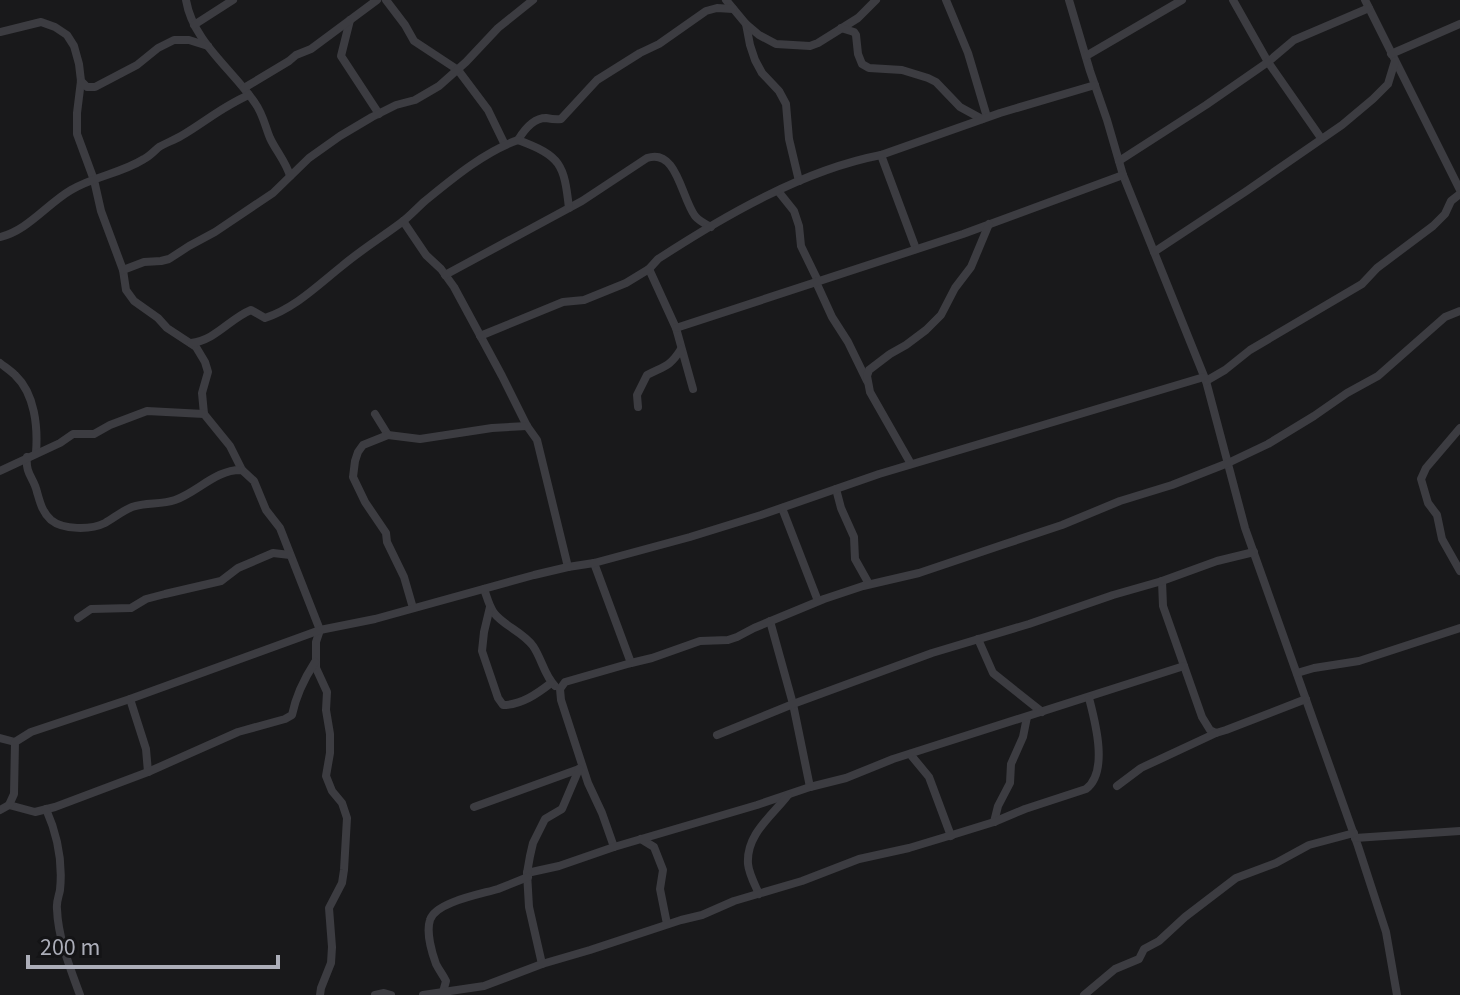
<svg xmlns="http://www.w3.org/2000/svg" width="1460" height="995" font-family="'Source Sans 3',sans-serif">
<rect width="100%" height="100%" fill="#19191b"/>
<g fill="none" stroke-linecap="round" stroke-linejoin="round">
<g stroke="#3c3c41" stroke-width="8">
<path d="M186,0C193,42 232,69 255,103C263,114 265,126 270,138C276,151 286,162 290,176"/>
<polyline points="386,0 405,25 414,41 458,70 488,110 505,145"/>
<polyline points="726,0 746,24 750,45 755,60 762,73 779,91 786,104 789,139 799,181"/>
<polyline points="946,0 968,53 987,117"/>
<polyline points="1069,0 1090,71 1107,120 1123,175 1206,381 1245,528 1358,846 1386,932 1397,995"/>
<polyline points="1233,0 1268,62 1321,138"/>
<polyline points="1365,0 1460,190"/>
<polyline points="350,20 341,56 379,114"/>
<polyline points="746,24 759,35 776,44 810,46 818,43 858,18 876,0"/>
<polyline points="194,25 233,0"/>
<polyline points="841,28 854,32 856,35 858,54 862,64 869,68 902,70 928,78 936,82 960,107 982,119"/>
<polyline points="0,32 41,22 55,27 67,35 74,46 79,64 81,81 77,113 77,134 94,180 101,211 123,270 126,290 134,301 158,318 167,328 196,347 205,362 208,372 202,393 204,414 230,446 242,470"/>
<polyline points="1391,54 1460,24"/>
<polyline points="1086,56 1182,0"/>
<polyline points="81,81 87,87 95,87 137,65 158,48 174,40 189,40 208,46"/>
<polyline points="244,88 289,61 296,55 311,49 377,0"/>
<path d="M518,140C524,130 533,118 546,118C551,119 556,120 561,119L597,80L640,53L659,44L706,11L717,8L733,9"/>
<polyline points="881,155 916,249"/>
<polyline points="1119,161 1206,105 1268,62 1294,40 1369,8"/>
<polyline points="778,191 794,211 799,226 801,246 818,281"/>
<polyline points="403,221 426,255 441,269 454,287 502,376 527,426 537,440 568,567"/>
<path d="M0,237C27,231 47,204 71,190C94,176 120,174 144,159C150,156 154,151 159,147C166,143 174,140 181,136C205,122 223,106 249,95"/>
<polyline points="1154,252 1245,192 1342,125 1373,99 1388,84 1395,61"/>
<polyline points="649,269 676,328 693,389"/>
<polyline points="123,270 144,262 161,261 169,259 189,246 215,232 273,193 309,158 340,136 372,117 396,105 415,100 439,86 466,62 498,28 533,0"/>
<path d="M445,275L582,201L647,158C677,148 681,197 695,216C699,221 705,224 711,227"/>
<polyline points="816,282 832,317 848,342 867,381"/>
<polyline points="676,328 963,234 1123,175"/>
<path d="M480,336L563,302L584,300L626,283L649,269L658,259C724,216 803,170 881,155L1000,113L1095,85"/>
<path d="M191,343C216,340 229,319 251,310L265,318C295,308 317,286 342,266C361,250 382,237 402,222C410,216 417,208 425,201C452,179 484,152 518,140C561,156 564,164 569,208"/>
<path d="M0,363C5,367 11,371 15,375C35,394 38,427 36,453"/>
<polyline points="1206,381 1225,370 1250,350 1362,284 1377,268 1433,226 1445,214 1451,201 1460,194"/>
<path d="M638,407L637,395L647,375C664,366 670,367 681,349"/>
<polyline points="375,414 388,435 420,439 492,428 527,426"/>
<polyline points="1460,428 1426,468 1421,479 1428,503 1437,515 1442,539 1460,571"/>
<polyline points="388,435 363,445 358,452 355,461 353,477 365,502 386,533 387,542 404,577 413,608"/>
<path d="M27,457C25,474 34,478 37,492C40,502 42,512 51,520C63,530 91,530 105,523C114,518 122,511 132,507C146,502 161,505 175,500C198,492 216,469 242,470L254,481L266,510L280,528L320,630L316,642V668L327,692L326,710L330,734V753L326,776L332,791L342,803L347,818L344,870L342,883L329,908L332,947L331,963L321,988L320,995"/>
<polyline points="911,464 870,392 867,376 869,370 890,354 906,345 926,330 941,315 955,288 971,267 989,224"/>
<polyline points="0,471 60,443 73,434 94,434 110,425 147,411 204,414"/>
<polyline points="836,489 841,508 854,537 855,559 869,584"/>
<polyline points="782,508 818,601"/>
<polyline points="594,563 631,663"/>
<polyline points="1162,581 1163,606 1202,717 1210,730 1216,733 1226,730 1306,699"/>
<path d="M484,589C487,597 489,606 494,613C504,626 523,632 533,646C542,659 544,675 555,686"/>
<path d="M490,607L484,632L482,651L498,698L503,705C521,705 537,694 551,683"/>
<polyline points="78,618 91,609 131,608 146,599 165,594 221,581 238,568 273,553 290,555"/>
<polyline points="770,621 793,704 810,787"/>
<polyline points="978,639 993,673 1042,712"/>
<polyline points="1297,673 1314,668 1359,661 1460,628"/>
<polyline points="130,699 146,749 148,772"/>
<polyline points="717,735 793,704 932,653 1029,624 1113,595 1162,581 1217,561 1254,552"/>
<polyline points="0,738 15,742"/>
<polyline points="910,754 929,777 951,836"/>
<polyline points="1117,786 1141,768 1216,733"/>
<path d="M9,805L35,812L55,807L148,772L238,732L285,719L292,715C296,695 304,679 315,662"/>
<polyline points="474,807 579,769"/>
<path d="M46,809C58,836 63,861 60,890C59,896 56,902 57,909C58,938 70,968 80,995"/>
<polyline points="0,810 9,805 14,794 15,742 31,732 130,699 320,630 375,619 534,575 568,567 594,563 690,537 761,515 879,474 1204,377"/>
<polyline points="994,822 998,806 1010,783 1011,764 1023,737 1027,717"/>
<polyline points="1355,838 1460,831"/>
<polyline points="641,839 654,847 663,870 660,889 667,924"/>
<polyline points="614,847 602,813 588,783 561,700 560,689 565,682 631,663 652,658 700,641 728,640 737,637 754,628 824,599 863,586 919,573 1005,544 1062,525 1120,501 1172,485 1228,463 1268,444 1314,416 1347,393 1378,376 1445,317 1460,311"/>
<polyline points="527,873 559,866 614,847 757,805 810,787 846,778 893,759 1184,666"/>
<path d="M759,894C755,885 749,874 748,864C746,834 772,816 788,795"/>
<polyline points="542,964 529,907 527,873 530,856 533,843 545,819 562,809 579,769"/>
<path d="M443,992L446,981C443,975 439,970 436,964C432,953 426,932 430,920C435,902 482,894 498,889C508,885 518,881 528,877"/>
<polyline points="375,995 384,993 391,995"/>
<path d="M423,995L484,986L542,964L590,950L681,920L702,915L734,901L802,881L859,859L909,848L952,835L994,822L1025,809L1086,789C1109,772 1095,721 1089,698"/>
<polyline points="1084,995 1115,969 1139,959 1144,949 1159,941 1185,917 1236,878 1276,863 1309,845 1354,833"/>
</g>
</g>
<path d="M28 955v12h250v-12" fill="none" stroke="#acaeb9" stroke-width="4"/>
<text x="40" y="955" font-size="24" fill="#acaeb9" stroke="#141416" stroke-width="6" paint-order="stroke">200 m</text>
</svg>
